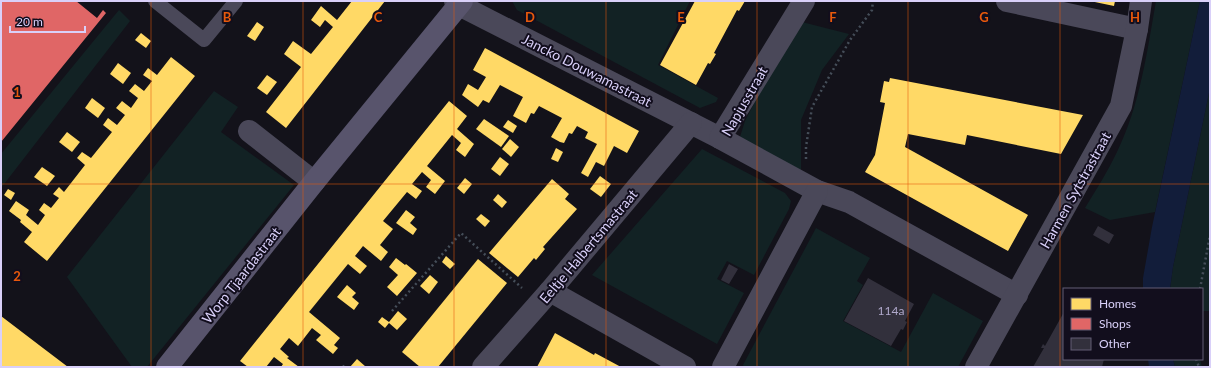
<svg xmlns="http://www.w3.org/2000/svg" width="1211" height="368" font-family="Lato,sans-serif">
<rect width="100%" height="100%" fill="#13121a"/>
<g fill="#122224">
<polygon points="512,1 690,1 658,65 718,98 716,102 700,108 517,10"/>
<path d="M1156,1H1200L1155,212L1110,220L1085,208C1096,190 1108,171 1117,152C1140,105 1147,52 1156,1Z"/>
<polygon points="119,10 130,21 1,188 1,154"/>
<polygon points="802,22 849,34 822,70 801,120 801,170 739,140 745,121 786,41"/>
<polygon points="1210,88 1210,311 1202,311 1202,289 1170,289 1173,267"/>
<polygon points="214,91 238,107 221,132 294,185 147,367 132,367 67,277"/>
<polygon points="702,149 785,193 791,201 789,209 754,275 727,261 717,279 744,293 717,344 592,275"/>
<polygon points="816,228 870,258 857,281 863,285 843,321 901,352 933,293 983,321 958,367 744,367 743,365"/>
<polygon points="1173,359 1200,359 1202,367 1175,367"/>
</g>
<g fill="#121d3a">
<polygon points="1200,1 1210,1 1210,88 1173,267 1170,289 1143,289 1143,278 1152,227"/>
<polygon points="1148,359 1173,359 1175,367 1149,367"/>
</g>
<g fill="#ffd966">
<polygon points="352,1 385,1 286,128 266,112 301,67 284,54 293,41 311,54 333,27 325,20 320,27 311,20 321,6 337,20"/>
<polygon points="695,1 745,1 739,11 737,10 714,53 716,54 710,64 708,63 696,85 660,65"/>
<polygon points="1090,1 1115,1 1114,6"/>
<polygon points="257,22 264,27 255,41 247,36"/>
<polygon points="141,33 151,41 146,48 135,40"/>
<polygon points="485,48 639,131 627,153 614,146 604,166 596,162 588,177 581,173 597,144 585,138 588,132 577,126 572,134 569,133 564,143 560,142 551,137 562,118 539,106 534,114 531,113 526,123 513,116 523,97 500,85 489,103 483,100 478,107 462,95 468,84 478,90 486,77 473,70"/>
<polygon points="171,57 195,76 47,261 24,242 32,232 20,222 21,220 9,211 16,201 29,210 26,215 38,225 45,215 39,210 44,203 51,208 59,198 53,194 59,187 64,192 85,165 77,158 82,152 91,158 112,132 103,125 108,118 117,125 125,115 116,108 122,101 131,108 138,98 129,91 135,84 144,91 152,81 143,75 148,68 157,75"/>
<polygon points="118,63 131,73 123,84 110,74"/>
<polygon points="267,75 277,82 267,95 257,88"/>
<polygon points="890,78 1083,115 1061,154 967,135 965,145 908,134 905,147 1028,215 1008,251 865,172 875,155 885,103 880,102 884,81 889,82"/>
<polygon points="92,98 105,108 98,118 85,108"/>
<polygon points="449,101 467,116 457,129 474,144 465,157 456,150 461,143 452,135 427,166 445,181 435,194 426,187 431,180 422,172 412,184 422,191 416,199 407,192 383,221 393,229 380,245 388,252 381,261 363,246 355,256 367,266 360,274 348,264 309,312 340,338 334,345 338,348 333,354 316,340 321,335 312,328 298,346 289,338 280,349 289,357 287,358 299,367 281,367 283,364 274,357 266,367 248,367 240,361"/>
<polygon points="484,119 509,136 501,147 476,129"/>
<polygon points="508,120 517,126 513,133 503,127"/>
<polygon points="67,132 80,142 72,152 59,142"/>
<polygon points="510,139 519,147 511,157 502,149"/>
<polygon points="556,148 563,152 558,162 551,159"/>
<polygon points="500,157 509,164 500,176 491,169"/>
<polygon points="42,167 55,176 47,186 34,177"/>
<polygon points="600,176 611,184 601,197 590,189"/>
<polygon points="465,178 472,184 464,194 457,188"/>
<polygon points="552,179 569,194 565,199 577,209 543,247 545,249 536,260 534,258 518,277 489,253"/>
<polygon points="8,189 15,193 11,200 4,195"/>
<polygon points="498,194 507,202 502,208 493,200"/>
<polygon points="406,210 415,217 410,223 417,229 413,235 396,223"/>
<polygon points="481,214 490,221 485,227 476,219"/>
<polygon points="446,256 455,264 450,269 442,262"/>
<polygon points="396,258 405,265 406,264 417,273 397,296 387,287 398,275 389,267"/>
<polygon points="478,259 507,283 438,367 420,367 402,352"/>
<polygon points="430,275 438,282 429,294 420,286"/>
<polygon points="347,285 356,293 352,297 359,303 354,310 337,297"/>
<polygon points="398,311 407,319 397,330 389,323 385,328 378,322 382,317 389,322"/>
<polygon points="1,316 39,345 68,367 1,367"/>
<polygon points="555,333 594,355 595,353 621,367 537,367"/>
<polygon points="357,359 366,367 350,367"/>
</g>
<polygon fill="#e06666" points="1,1 76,1 97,18 103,10 106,13 1,142"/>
<g fill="#32303c">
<polygon points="1098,226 1114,235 1109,244 1093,235"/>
<polygon points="729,264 738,269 729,284 721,280"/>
<polygon points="868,278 914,304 905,321 907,322 903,330 901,329 891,346 844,321"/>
<polygon points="1064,312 1064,359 1104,359 1102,367 1033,367 1044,348 1041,348 1043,344 1045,346"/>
</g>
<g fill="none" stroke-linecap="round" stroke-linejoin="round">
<g stroke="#454e59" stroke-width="2.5" stroke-dasharray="2 3" stroke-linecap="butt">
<polyline points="806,159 806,147 812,107 850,40 872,10 873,1"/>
<polyline points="1200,289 1210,235"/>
<polyline points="392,311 461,233 522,288"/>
<polyline points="1196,359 1199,367"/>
<polyline points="343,367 345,365"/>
</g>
<polyline stroke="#4a4859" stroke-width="14" points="155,1 204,40 236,1"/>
<g stroke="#4a4859" stroke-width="22">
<polyline points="455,1 459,5 720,138"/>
<polyline points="804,1 720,138 817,191 849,202 1017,295"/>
<polyline points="1007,1 1137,29"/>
<polyline points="249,131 314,182"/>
<polyline points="550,291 685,367"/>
<polyline points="483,367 550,291 691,123"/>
<polyline points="723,367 817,191"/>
<polyline points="976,367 1121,106 1137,29 1141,1"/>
</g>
<polyline stroke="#58546c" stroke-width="22" points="167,367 314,182 462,1"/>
</g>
<path fill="none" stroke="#e8590c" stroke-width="1" stroke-opacity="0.55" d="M151,1V367M303,1V367M454,1V367M606,1V367M757,1V367M908,1V367M1060,1V367M1,184H1210"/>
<g text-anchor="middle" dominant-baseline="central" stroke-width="4" stroke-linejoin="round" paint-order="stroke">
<g font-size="12" fill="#afa8ca">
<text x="891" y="310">114a</text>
</g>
<g font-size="14" fill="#d9d0f9" stroke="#120e1d">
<text transform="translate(587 70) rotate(27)">Jancko Douwamastraat</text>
<text transform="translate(744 101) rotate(-60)">Napjusstraat</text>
<text transform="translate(1075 190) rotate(-61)">Harmen Sytstrastraat</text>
<text transform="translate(588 246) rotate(-50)">Eeltje Halbertsmastraat</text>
<text transform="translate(241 275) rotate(-52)">Worp Tjaardastraat</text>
</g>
</g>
<g font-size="13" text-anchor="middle" font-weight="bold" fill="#e8590c" stroke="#120e1d" stroke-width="4" stroke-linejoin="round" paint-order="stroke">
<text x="227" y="22">B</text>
<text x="378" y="22">C</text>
<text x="530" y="22">D</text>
<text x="681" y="22">E</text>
<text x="833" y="22">F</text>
<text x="984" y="22">G</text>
<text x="1135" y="22">H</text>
<text x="17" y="97">1</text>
<text x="17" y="281">2</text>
</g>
<rect width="1211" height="368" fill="none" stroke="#d9d0f9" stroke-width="4"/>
<rect x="1063" y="288" width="140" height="72" fill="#120e1d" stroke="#625c75"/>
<rect x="1071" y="298" width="20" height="12" fill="#ffd966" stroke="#625c75"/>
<text x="1099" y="308" font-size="12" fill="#d9d0f9">Homes</text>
<rect x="1071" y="318" width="20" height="12" fill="#e06666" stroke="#625c75"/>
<text x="1099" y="328" font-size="12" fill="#d9d0f9">Shops</text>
<rect x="1071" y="338" width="20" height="12" fill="#32303c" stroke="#625c75"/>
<text x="1099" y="348" font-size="12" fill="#d9d0f9">Other</text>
<path d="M10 26v6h75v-6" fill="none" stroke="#d9d0f9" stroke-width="2"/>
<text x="16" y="26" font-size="12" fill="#d9d0f9" stroke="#120e1d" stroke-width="3" paint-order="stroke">20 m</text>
</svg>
